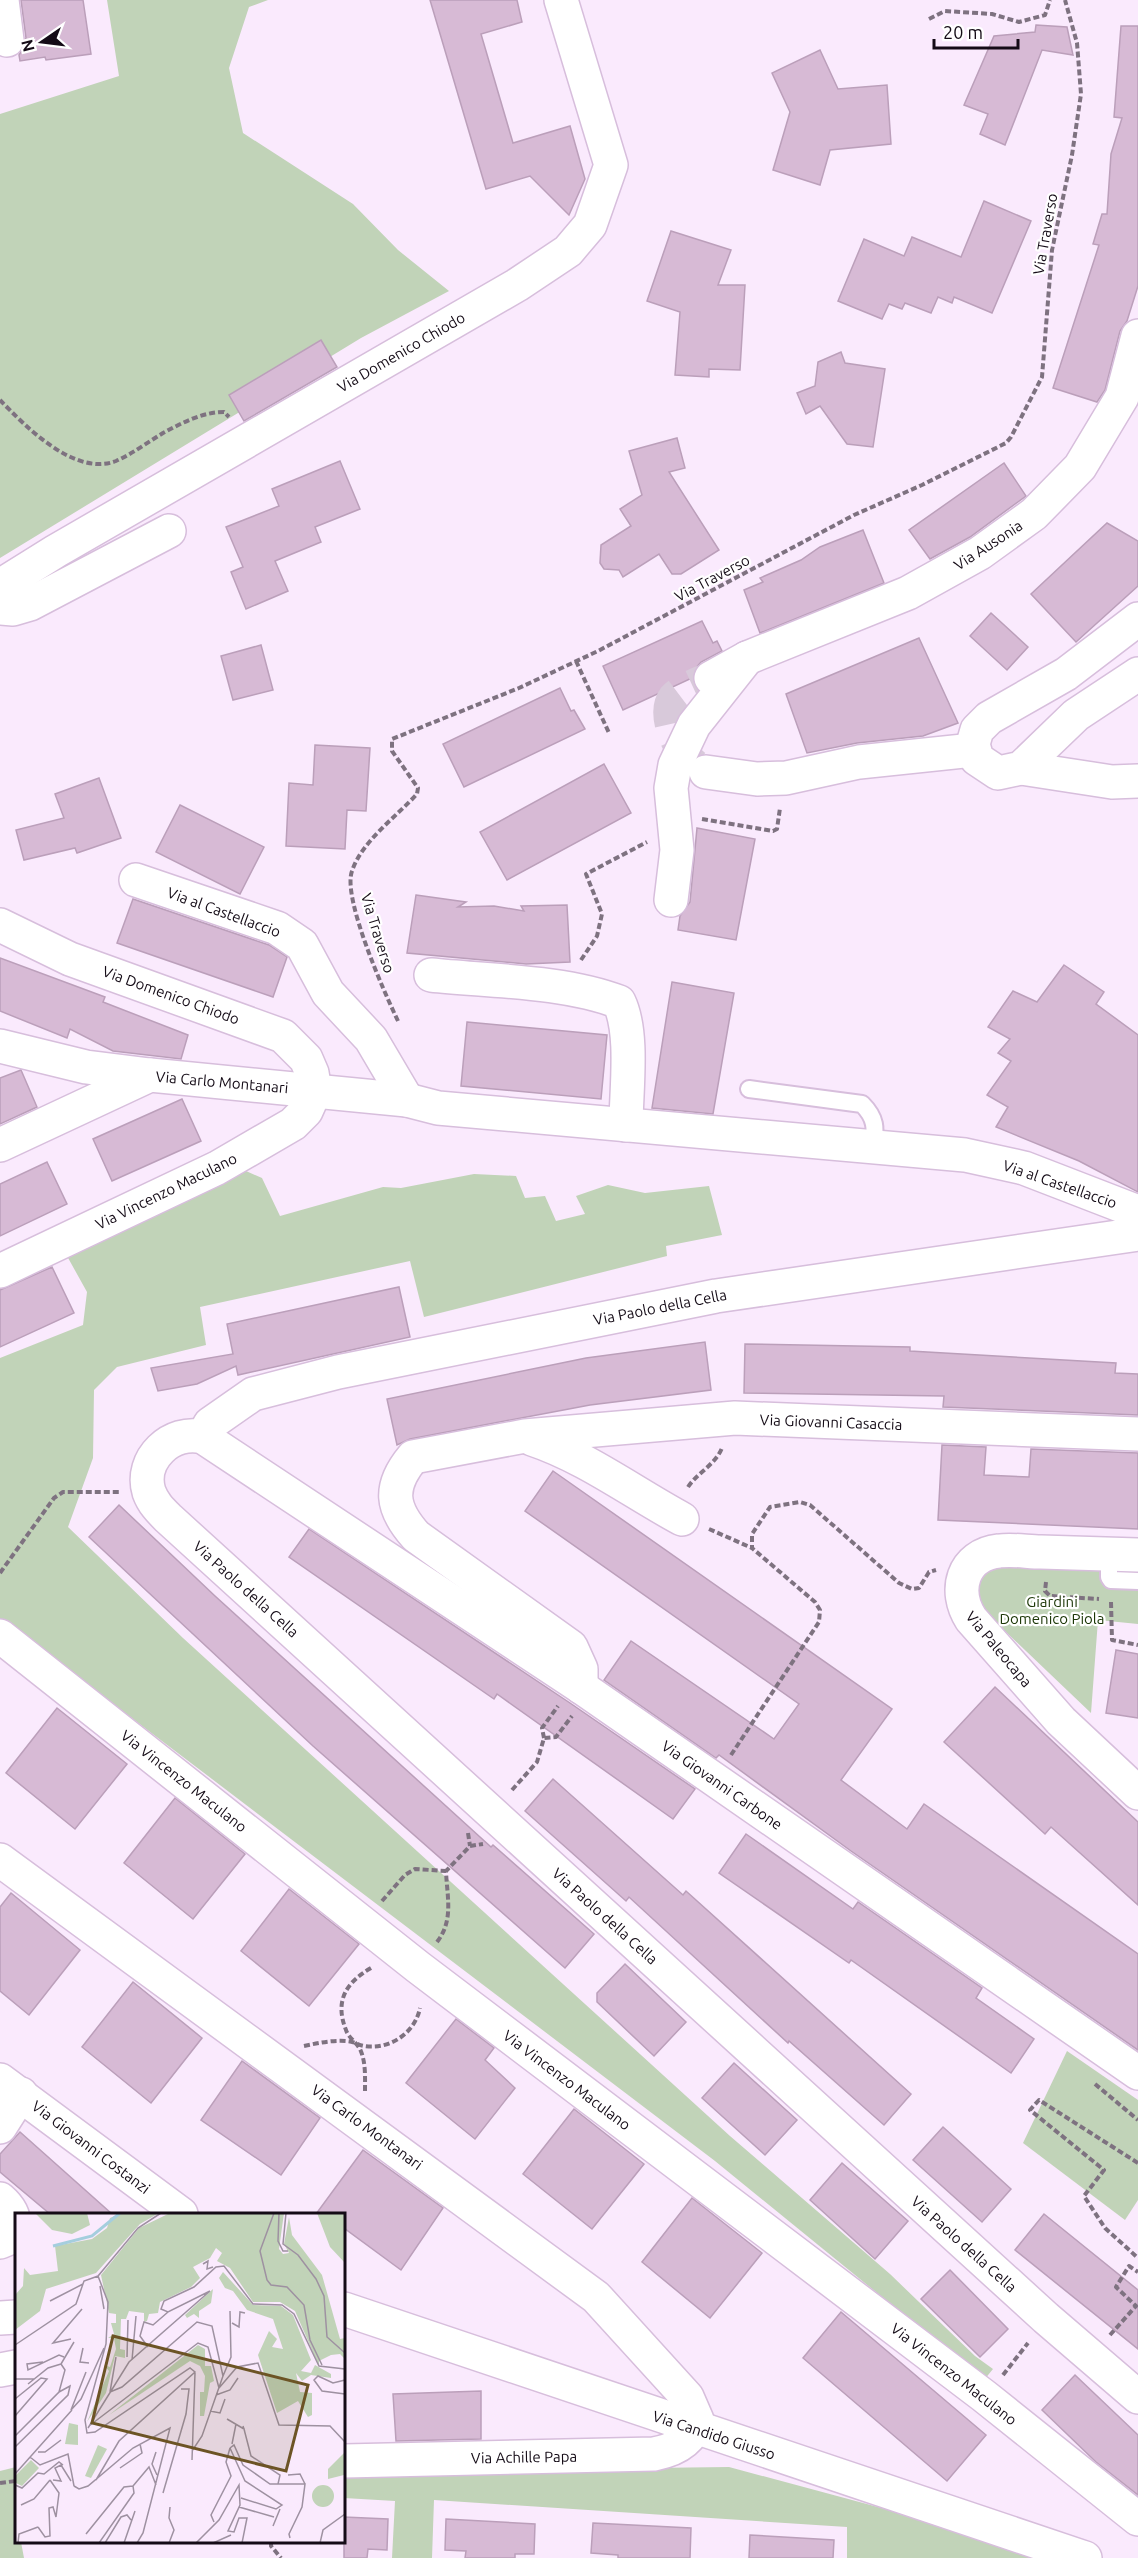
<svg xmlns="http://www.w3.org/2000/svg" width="1138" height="2558" font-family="Ubuntu,sans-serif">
<rect width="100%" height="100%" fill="#faeafd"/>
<g fill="#c1d3b8">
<polygon points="107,0 268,0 249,7 229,68 243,133 353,204 398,250 449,291 361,338 0,558 0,114 119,76"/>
<polygon points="246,1171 262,1178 280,1216 383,1187 401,1188 474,1174 516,1176 525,1198 545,1196 556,1221 585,1214 576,1196 608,1185 645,1193 709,1186 722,1235 666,1246 667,1256 424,1317 410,1261 200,1307 206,1345 117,1367 94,1390 93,1458 68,1527 183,1638 730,2136 890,2274 975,2356 993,2369 984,2380 715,2161 0,1618 0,1358 83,1325 87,1292 67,1256"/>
<path d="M989,1566H1138V1624L1098,1620L1091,1713L985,1612C977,1593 975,1583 989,1566Z"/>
<polygon points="1067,2051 1138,2100 1138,2200 1125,2220 1023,2143"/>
<polygon points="16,2467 16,2542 21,2542 24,2558 0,2558 0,2471"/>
<polygon points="729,2467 941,2524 1036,2558 847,2558 847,2527 434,2500 432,2558 392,2558 395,2501 344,2498 344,2472"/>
</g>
<g fill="#d7bad5" stroke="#bb9fba" stroke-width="1.5">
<polygon points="21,0 83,0 91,54 46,60 45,57 20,61 19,55 24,47 26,38"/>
<polygon points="430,0 517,0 522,22 481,34 513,143 570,126 585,179 569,215 530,176 486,189"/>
<polygon points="1036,25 1067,27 1073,55 1042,50 1005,145 980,134 988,114 964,105 994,36 1035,32"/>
<polygon points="1121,26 1138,26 1138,286 1127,321 1120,331 1105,390 1097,402 1053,388 1099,245 1093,244 1102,214 1107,214 1111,154 1122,118 1114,117"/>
<polygon points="820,50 838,89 887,85 891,144 830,150 820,185 773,170 790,112 772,73"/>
<polygon points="984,201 1031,221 992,313 954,297 952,303 938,297 931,313 905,303 902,309 889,304 882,319 838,301 864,239 904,256 912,237 961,257"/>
<polygon points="671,231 731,250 718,285 745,285 740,370 709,369 709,377 675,375 680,312 647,301"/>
<polygon points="321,340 337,367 244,421 229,395"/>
<polygon points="841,352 845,363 885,369 873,447 847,444 820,406 806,414 797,393 815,386 818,362"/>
<polygon points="677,438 685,468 669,472 719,550 681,574 672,574 659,554 623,577 619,570 604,569 600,563 601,545 631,526 620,509 642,495 629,451"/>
<polygon points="340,461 360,509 315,527 321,542 275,561 288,591 246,609 231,572 243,567 226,527 279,506 272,489"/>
<polygon points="1004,463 1026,496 970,537 930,559 909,530"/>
<polygon points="1107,523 1138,541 1138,586 1076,642 1031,594"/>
<polygon points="863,530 884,583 760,633 744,590 763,582 760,578 801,560 820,547"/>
<polygon points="991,613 1028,647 1007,670 970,636"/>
<polygon points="702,621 713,643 717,641 722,651 701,662 695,669 692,678 623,710 603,666"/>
<polygon points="919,638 958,723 923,736 857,743 807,753 786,694"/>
<polygon points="261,645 273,690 233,700 221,656"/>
<polygon points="560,688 571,711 574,710 585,729 464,787 443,744"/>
<polygon points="315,745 370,748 366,811 347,810 345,849 286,846 289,783 313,785"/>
<polygon points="604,764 631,813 507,880 480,832"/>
<polygon points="99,778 121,838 77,853 75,848 24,860 16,830 64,818 55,794"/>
<polygon points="180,805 264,847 240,894 156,852"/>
<polygon points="697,828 755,839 736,940 678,930 680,916 690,902"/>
<polygon points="416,895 466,902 458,907 494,906 524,911 521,906 567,905 570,962 526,964 407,953"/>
<polygon points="133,899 269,945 287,957 273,997 117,943"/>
<polygon points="0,958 105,997 103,1002 188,1035 181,1059 113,1051 70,1029 67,1038 0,1011"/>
<polygon points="1064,965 1104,992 1096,1004 1138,1035 1138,1192 1079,1161 996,1127 1008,1107 987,1095 1011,1061 998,1053 1010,1039 988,1027 1013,991 1037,1002"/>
<polygon points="672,982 734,993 713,1114 652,1108"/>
<polygon points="467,1022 607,1035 601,1099 461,1086"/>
<polygon points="21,1070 37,1107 0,1124 0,1078"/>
<polygon points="182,1099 201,1141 112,1181 93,1139"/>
<polygon points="47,1162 67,1204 0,1236 0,1184"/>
<polygon points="52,1267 74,1313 0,1347 0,1290"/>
<polygon points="399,1287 410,1337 238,1375 236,1366 197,1384 158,1391 151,1368 233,1354 227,1324"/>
<polygon points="705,1342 711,1390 590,1405 410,1439 397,1445 387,1399 586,1358"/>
<polygon points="745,1344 910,1347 910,1351 1116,1363 1115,1373 1138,1374 1138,1415 943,1407 944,1396 744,1393"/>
<polygon points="942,1445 986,1447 984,1475 1029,1477 1031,1449 1138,1453 1138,1529 938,1520"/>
<polygon points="553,1471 892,1709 841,1780 907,1829 924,1804 1138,1954 1138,2050 851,1851 719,1755 716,1758 604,1680 631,1641 774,1739 799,1704 525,1511"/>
<polygon points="119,1505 215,1596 491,1847 493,1845 594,1934 565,1968 313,1746 89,1537"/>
<polygon points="309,1529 570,1703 695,1789 673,1819 497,1694 494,1699 289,1557"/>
<polygon points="1116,1650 1138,1654 1138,1718 1106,1713"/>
<polygon points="995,1687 1138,1822 1138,1905 1051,1827 1045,1834 944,1742"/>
<polygon points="57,1708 127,1764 75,1829 6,1773"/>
<polygon points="553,1779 683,1895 686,1891 911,2094 884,2125 789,2041 788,2043 629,1897 626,1901 525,1811"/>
<polygon points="175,1798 245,1854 193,1919 124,1863"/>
<polygon points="746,1834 853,1909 858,1902 982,1988 976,1998 1034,2039 1011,2073 851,1960 849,1963 719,1873"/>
<polygon points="289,1889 359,1944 309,2006 241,1951"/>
<polygon points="11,1893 80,1950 29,2015 0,1991 0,1907"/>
<polygon points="625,1964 686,2022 654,2056 597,2002 597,1993"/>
<polygon points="133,1982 202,2038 151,2103 82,2047"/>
<polygon points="456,2019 494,2048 485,2060 515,2088 475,2139 406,2083"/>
<polygon points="242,2061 320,2118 281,2175 201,2120"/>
<polygon points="734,2063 797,2120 765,2155 702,2098"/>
<polygon points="574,2109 644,2164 592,2229 523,2174"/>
<polygon points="943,2127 1011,2189 982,2222 913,2160"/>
<polygon points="20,2132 112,2214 50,2214 0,2172 0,2154"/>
<polygon points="363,2150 443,2208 401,2270 344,2228 344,2214 316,2214"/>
<polygon points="842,2163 908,2221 875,2259 810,2200"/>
<polygon points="692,2198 762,2253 710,2318 642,2262"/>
<polygon points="1044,2214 1138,2290 1138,2349 1015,2250"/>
<polygon points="950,2270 1008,2329 980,2357 921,2299"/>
<polygon points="841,2312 986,2435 947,2481 803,2358"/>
<polygon points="1075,2375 1138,2435 1138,2495 1096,2462 1042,2410"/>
<polygon points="481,2391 481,2439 396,2441 393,2394"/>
<polygon points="344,2517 388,2519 387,2550 368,2549 367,2558 344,2558"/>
<polygon points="446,2519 535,2524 534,2554 515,2554 515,2558 465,2558 466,2551 445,2550"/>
<polygon points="593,2523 691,2528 690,2558 618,2558 618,2555 591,2553"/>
<polygon points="750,2535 834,2540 833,2558 749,2558"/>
</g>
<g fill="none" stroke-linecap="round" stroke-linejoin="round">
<path stroke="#d8c9da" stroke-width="33" stroke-dasharray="33 16" stroke-linecap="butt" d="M695,766C681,755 661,715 674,698C682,689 700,683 711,678"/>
<g stroke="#d7bedc" stroke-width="20">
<g id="service">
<path d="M749,1089L862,1104C876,1118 876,1128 873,1147"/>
<polyline points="1109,1554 1109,1577 1111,1580 1138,1581"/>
</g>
</g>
<g stroke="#d7bedc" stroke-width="36">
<g id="minor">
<polyline points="2,0 7,40"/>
<polyline points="0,586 56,551 517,285 568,251 590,225 611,165 561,0"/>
<polyline points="0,608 13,609 30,604 169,531"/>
<polyline points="1138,619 1066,674 989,718 977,730 973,744 977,759 998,773 1021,768 1076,715 1138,674"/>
<polyline points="747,658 908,593 980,553 1034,514 1080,467 1122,397 1138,336"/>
<polyline points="1021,768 1112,782 1138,781"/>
<polyline points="706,772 757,779 786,778 859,762 973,750"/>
<polyline points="136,880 277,928 302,945 328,993 371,1039 407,1100"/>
<polyline points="671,900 677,850 671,788 675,765 694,725 747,658 711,678"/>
<polyline points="0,925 70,959 283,1036 306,1059 312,1073 315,1091 306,1111 293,1124 217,1168 0,1271"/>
<path d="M431,975C489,981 565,981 619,1002C634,1033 626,1091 626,1125"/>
<polyline points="0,1046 86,1067 150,1075"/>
<polyline points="0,1145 150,1075 407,1100 438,1108 965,1155 1024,1168 1138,1212"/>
<polyline points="203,1437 210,1424 253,1394 338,1372 716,1296 1138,1234"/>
<path d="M532,1439C586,1457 632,1492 682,1519"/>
<path d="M1138,1555C1106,1554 1073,1553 1041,1552C1028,1552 1013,1549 999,1551C962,1555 953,1591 971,1619L1061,1721L1138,1793"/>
<polyline points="0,1636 418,1967 984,2396 1138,2519"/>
<path d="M581,1687V1669L571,1647L416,1536C391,1508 388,1487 413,1457L525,1436L735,1418L1138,1434"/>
<path d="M0,1860L596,2297L687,2397L697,2420C692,2441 675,2450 654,2454L344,2461"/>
<path d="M1138,2073L581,1687L203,1437C172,1429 139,1459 149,1492C153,1503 160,1510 168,1518L1046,2318L1138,2397"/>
<polyline points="0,2080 181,2214"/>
<polyline points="0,2127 21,2094"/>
<path d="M0,2199C13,2210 17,2221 12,2237L0,2242"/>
<polyline points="344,2309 1085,2558"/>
<polyline points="0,2318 16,2317"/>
<polyline points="0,2370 16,2367"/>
</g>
</g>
<g stroke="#7e7280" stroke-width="4" stroke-dasharray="6 3" stroke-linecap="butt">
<polyline points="929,19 945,11 992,14 1019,22 1045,15 1050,0"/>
<path d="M0,400C26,427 75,477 116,461C132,454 148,442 163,433C182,423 202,412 224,412L229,417"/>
<polyline points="576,661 609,733"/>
<polyline points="702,819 773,831 777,829 780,808"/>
<polyline points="581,960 597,936 602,914 586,874 647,842"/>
<path d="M398,1021C385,994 342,898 352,871C362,841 396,817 417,794L418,788L392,751V739L519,688L598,651L854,515L922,485L1006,443L1011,437L1042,377L1052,250L1072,155L1081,94L1077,43L1065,0"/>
<path d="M688,1487C698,1472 715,1465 722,1448"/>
<polyline points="709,1529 752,1548"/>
<polyline points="0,1573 54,1498 63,1492 119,1492"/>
<polyline points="1046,1582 1045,1591 1050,1596 1099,1599"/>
<polyline points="1111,1602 1112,1640 1138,1645"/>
<polyline points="544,1738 542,1728 558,1706"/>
<polyline points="731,1755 819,1622 820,1610 815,1602 752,1548 752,1534 770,1507 800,1502 810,1505 899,1583 912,1589 919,1588 929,1572 936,1570"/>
<polyline points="512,1790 537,1762 544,1738 556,1737 572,1716"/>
<polyline points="468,1833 470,1846"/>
<polyline points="470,1846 483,1844"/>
<polyline points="382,1901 405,1875 415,1869 446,1871"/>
<path d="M437,1942C454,1920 447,1897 446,1871L470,1846"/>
<path d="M304,2046C318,2043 332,2040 346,2041C353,2041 358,2045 364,2046C390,2050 415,2033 420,2008"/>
<polyline points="1095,2084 1138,2120"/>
<path d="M365,2091C365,2077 366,2062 360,2049C356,2042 348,2037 346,2030C334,2000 347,1982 371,1968"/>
<polyline points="1138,2163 1039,2100 1030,2110 1104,2170 1084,2196 1105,2228 1138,2258"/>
<polyline points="1110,2335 1136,2306 1116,2287 1129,2266 1138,2272"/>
<polyline points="1003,2375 1028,2343"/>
<polyline points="0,2483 16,2481"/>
<polyline points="271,2542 271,2546 281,2558"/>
</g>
<use href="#service" stroke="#fff" stroke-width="16"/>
<use href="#minor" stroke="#fff" stroke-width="33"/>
</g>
<g text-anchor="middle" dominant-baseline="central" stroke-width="4.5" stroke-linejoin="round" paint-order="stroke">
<g font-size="15" fill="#140b16" stroke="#fff">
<text transform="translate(1045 234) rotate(-80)">Via Traverso</text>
<text transform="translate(401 352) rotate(-30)">Via Domenico Chiodo</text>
<text transform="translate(988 545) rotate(-33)">Via Ausonia</text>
<text transform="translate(712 578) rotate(-28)">Via Traverso</text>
<text transform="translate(224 912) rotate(20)">Via al Castellaccio</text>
<text transform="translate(378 933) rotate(73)">Via Traverso</text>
<text transform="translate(171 995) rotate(20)">Via Domenico Chiodo</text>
<text transform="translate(222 1082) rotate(5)">Via Carlo Montanari</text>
<text transform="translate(1060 1184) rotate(19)">Via al Castellaccio</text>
<text transform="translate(166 1191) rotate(-26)">Via Vincenzo Maculano</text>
<text transform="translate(660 1307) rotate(-11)">Via Paolo della Cella</text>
<text transform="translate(831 1422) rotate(2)">Via Giovanni Casaccia</text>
<text transform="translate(246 1589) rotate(42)">Via Paolo della Cella</text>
<text transform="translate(999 1649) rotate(50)">Via Paleocapa</text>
<text transform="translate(184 1781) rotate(38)">Via Vincenzo Maculano</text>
<text transform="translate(722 1785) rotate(35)">Via Giovanni Carbone</text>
<text transform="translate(605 1916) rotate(42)">Via Paolo della Cella</text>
<text transform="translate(567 2080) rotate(37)">Via Vincenzo Maculano</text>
<text transform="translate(367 2127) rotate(36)">Via Carlo Montanari</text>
<text transform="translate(91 2147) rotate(37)">Via Giovanni Costanzi</text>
<text transform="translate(964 2244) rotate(42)">Via Paolo della Cella</text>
<text transform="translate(954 2374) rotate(38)">Via Vincenzo Maculano</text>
<text transform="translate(714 2435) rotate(18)">Via Candido Giusso</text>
<text transform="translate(524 2457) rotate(-1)">Via Achille Papa</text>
</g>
<g font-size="15" fill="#1b3606" stroke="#fff">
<text x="1052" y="1601">Giardini<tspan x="1052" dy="17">Domenico Piola</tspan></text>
</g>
</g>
<g transform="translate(15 2213)">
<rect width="330" height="330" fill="#faeafd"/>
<path d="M72,0L75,12L57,21L37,17L21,1ZM107,0H144L125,11L81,60L31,76L25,98L0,117V82L8,73L9,55L15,62L43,58L40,33L77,26L92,15L95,5ZM155,0H269L264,36L268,41L274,40L269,31L274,4L277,22L307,62L325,126L330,125V146L325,141L316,142L304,148V153L280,98L265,89H238L215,55L202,48L207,40L201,35L195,45L178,54L185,65L176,74L145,89L143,100L134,101L132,108L129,109V100L114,98L111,106H106L105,136L110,137V145L100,143L91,180L72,209L94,158L89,152L95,154L101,136L99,125H93L99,121L96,110H101V101L94,100L86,62L124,15ZM302,0H330V50L315,34ZM208,59L238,92L266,93L278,102L296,147L286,158L296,160L300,152L316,161V165L296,162L287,168L281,160L285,179L297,180V202L293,204L283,188L262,200L243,142L254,118L262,126L257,134L268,136L258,106L232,97L218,78L210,75L204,65ZM198,76L196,90L184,98V105L179,101L172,105L170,102ZM183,132L190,136V153H196L199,168L195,170L189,203H185V179H189L190,163L185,153L175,148L94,202ZM54,210L63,212V232L50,231ZM83,232L92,236L76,265L70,263ZM330,239L329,262L313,266V256ZM16,247L24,255L7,273L1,270L0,263ZM297 283a11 11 0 1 1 22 0a11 11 0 1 1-22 0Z" fill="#c1d3b8"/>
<path fill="none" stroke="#a5cede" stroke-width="3" d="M38,33L77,23L105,0"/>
<path fill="none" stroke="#9e91a1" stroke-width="1.5" d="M259,0L245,38L252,67L256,72L272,74L289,92L295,127L307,152M264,0L263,28L268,38H273M271,0L268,31L283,42L301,66L309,83L312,124L330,140M188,51L193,48L192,56L198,54M85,73L89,96M195,78L153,99L146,96L149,88L179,74L201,54L209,53L238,91L267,92L279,101L304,153L330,156M35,88L68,71M217,110L224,114L225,99L230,100M56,126L38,130L67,96M0,132L61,91L69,68L83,63L123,15L146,0M133,134L125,123L129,109L138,112L153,99M68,135L65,149L74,150M112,144L113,107M117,147L121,103M28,149L12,151L13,157L44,142L49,144M46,151L59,129M71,159L56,197L66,186L89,135M208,163L216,144L215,98M0,166H19M330,167L318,170L303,163L299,167L307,178L330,181M13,171L33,155L46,151M204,175L222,154L243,150L264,212L315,213L330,229M95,179L107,174L182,109L197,113L208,163L187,223L177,238M95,179L101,144M201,182L215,177L223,165M0,186L26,165L32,166L0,203M195,198L205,200L210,186M212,206L229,216L228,213M74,213L183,130L193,134L204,175M73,215L114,149L195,78M229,216L236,243L265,262L263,271M0,223L44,179L50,157L46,151M217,231L221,211M0,234L53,182L55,173L44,179M215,235L219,232L228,252L255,271H290L287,294L274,321L275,325M215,235L230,268L267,292L261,296L226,285M23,239H30L46,227M141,239L137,251L142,262M15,244L25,252L53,241L59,273M177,247L180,160M105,255L127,240L125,231M0,261L57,197M273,262L285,261L290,271M38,267L46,268L40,255L46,252L56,268M81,267L104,228L180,159L175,155L80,219L72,220L70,207L91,131L93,89L83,63M0,272L7,275L23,260L29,261L44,249L48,252M59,273L64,276L73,273L118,235L155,215L128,320L122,330M118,273L134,254L141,272M148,280L171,201L174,176H166M6,292L19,286L35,267M224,294L259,304M199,309L196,302L216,263L211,249L215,235M258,313L265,296M23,314L30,324L35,323L34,295L38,294L41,304L44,280L35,267M71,321L109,274L118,273M3,330L4,321L23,314M84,330L119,280L118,273M90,330L106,304L112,302L116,307M109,330L120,298M154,330L159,317L154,305L155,294M181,330L204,307L224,272L225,292L213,318L219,319L224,305H232L227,330M198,330L216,322M305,330L308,317L330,301"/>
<path fill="#6c5425" fill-opacity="0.15" stroke="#6c5425" stroke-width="3" d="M98,123L293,172L271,258L77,210Z"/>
<rect width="330" height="330" fill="none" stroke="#140b16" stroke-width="3"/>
</g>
<g transform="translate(42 42) rotate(256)" stroke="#ffffff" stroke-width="4.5" paint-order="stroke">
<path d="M0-4.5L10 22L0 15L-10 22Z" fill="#140b16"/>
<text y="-9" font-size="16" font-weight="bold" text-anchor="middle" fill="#140b16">N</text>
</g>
<path d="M934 39v9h84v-9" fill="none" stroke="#140b16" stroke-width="3"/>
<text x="943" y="39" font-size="18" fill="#140b16" stroke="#ffffff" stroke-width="4.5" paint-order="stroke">20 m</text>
</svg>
